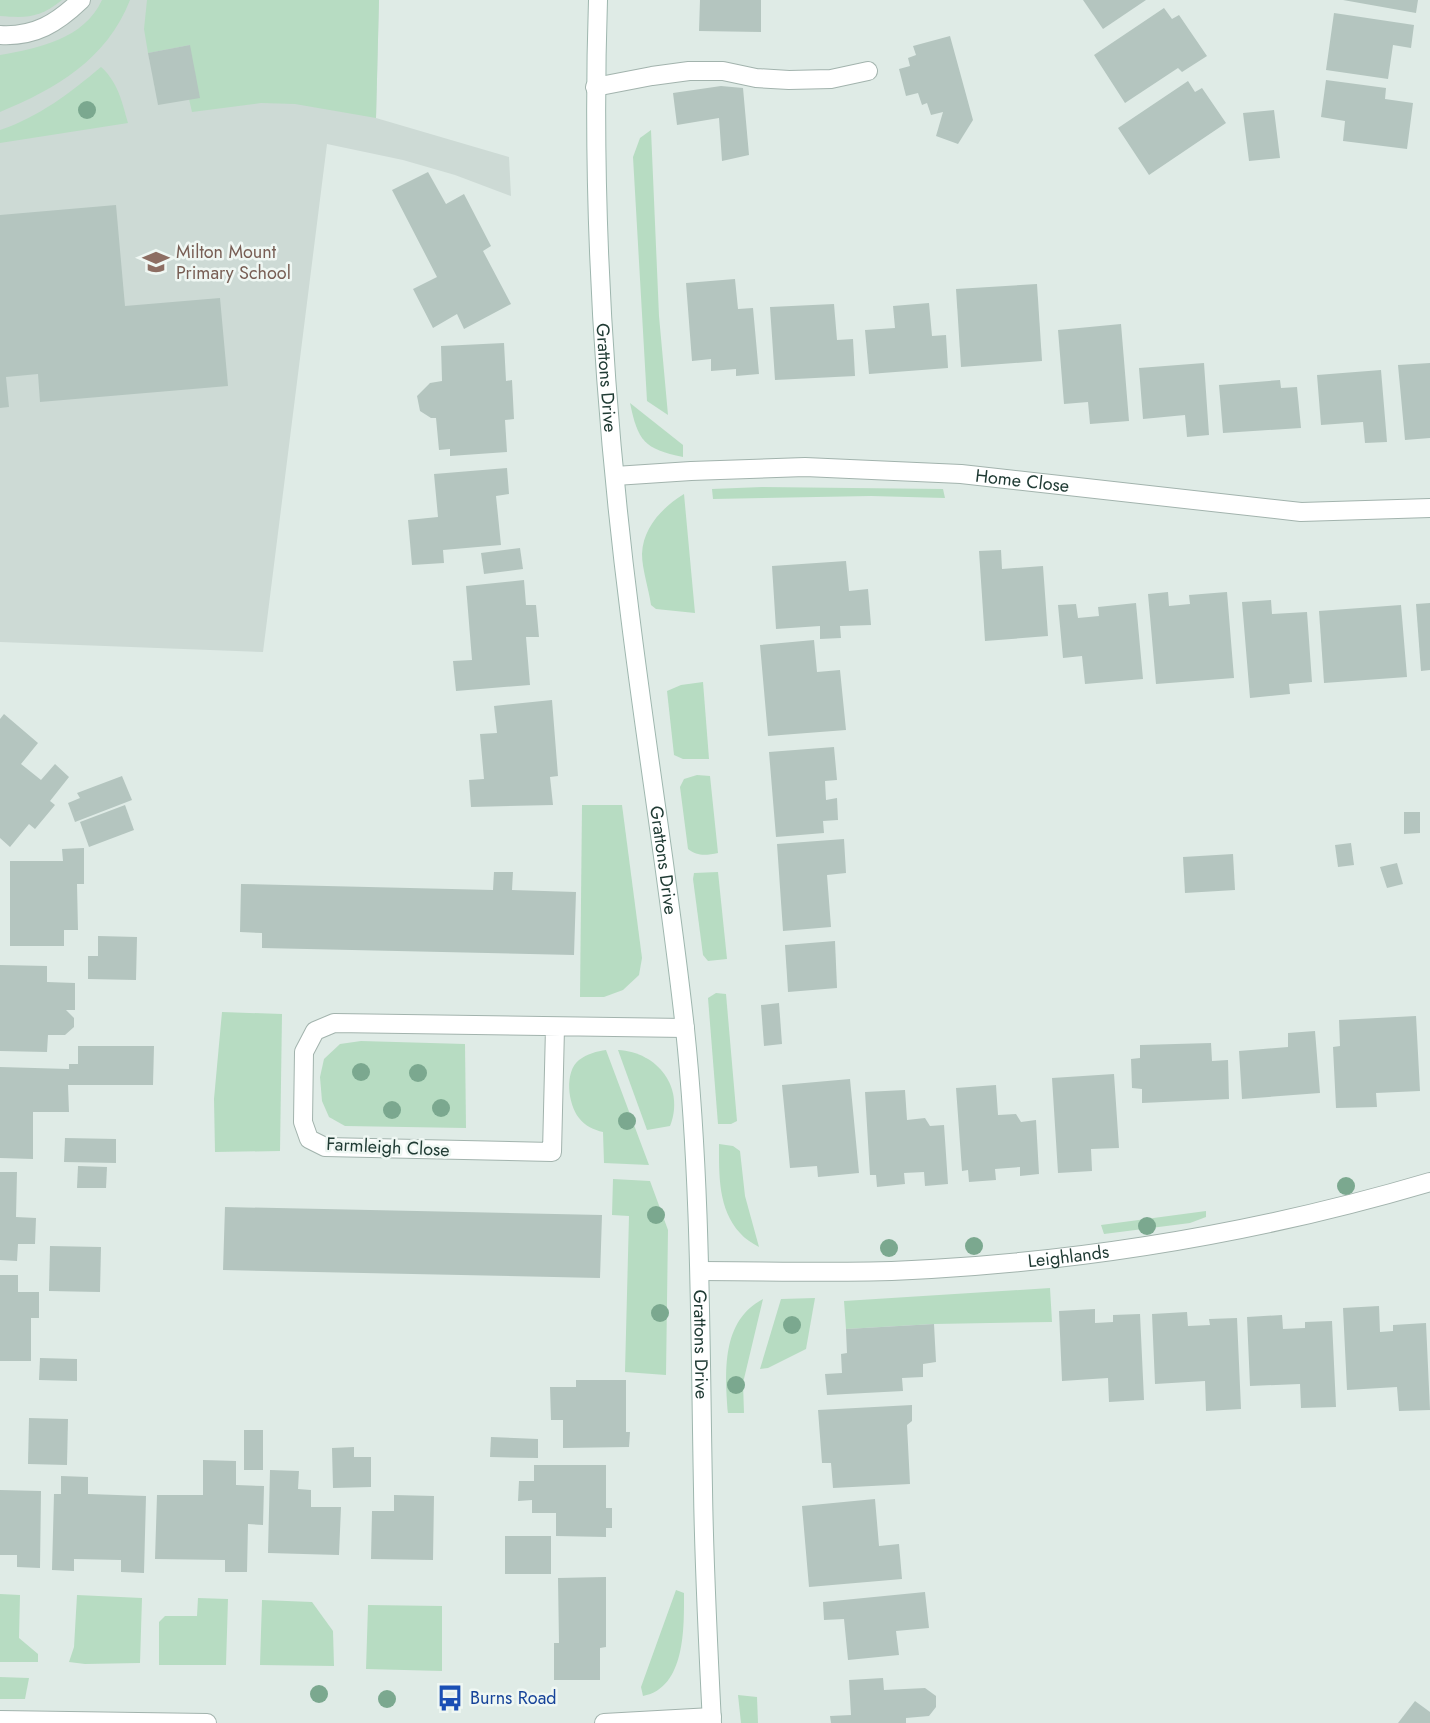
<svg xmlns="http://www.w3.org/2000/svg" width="1430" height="1723" font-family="Jost,sans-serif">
<rect width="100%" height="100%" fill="#dfebe6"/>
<polygon fill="#cddad5" points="0,0 379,0 376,118 509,157 511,196 455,175 403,160 327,144 263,652 0,642"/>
<g fill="#b7dcc2">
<path d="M0,0H62C40,18 27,18 0,16Z"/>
<path d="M102,0H130C107,59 56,89 0,112V55C39,48 84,39 102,0Z"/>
<polygon points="147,0 379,0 376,118 295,104 261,103 192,112 189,99 190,45 148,53 144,29"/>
<path d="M101,67C118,82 122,102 128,123L0,143V130C39,117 70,93 101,67Z"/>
<polygon points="651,130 659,316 668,415 647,401 633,157 640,138"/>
<path d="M630,403L683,445V457C644,449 638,441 630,403Z"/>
<polygon points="762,487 943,489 945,498 871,496 713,499 712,489"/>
<path d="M684,494L695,613L656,609L651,605C649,590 642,569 642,554C643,527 663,507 684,494Z"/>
<polygon points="703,682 709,759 683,759 674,755 667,691 681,685"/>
<path d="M697,775L710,776L718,853C707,855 698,857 688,849L680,787L684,779Z"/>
<polygon points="582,805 622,805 642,958 639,975 623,990 604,997 580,997"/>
<polygon points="718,872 727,959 708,961 703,955 693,879 694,873"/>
<polygon points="716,993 726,994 737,1121 731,1124 718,1124 708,998"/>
<polygon points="222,1012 282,1014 280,1151 215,1152 214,1099"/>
<polygon points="361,1041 465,1044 466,1128 345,1126 329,1117 322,1101 320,1077 324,1059 340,1044"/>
<path d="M606,1050L649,1165L604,1163L603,1132C594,1130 585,1126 579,1118C568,1104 564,1072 579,1060C587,1054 597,1051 606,1050Z"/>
<path d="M618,1050C658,1052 685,1088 670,1126L647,1130Z"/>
<path d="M719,1144L733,1146L740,1151L745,1196L759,1247C752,1243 745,1239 740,1233C718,1209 719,1175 719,1144Z"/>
<polygon points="613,1179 650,1181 668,1230 666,1375 625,1372 629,1216 612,1215"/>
<polygon points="1206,1211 1206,1217 1190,1223 1104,1234 1101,1225"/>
<polygon points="1050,1288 1052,1322 934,1324 846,1329 844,1301"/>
<polygon points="815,1298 806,1349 768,1368 760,1369 781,1299"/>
<path d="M763,1299L743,1383L744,1413H728C725,1372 721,1321 763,1299Z"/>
<path d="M676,1590L684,1593C684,1626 686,1688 643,1696L641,1687Z"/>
<polygon points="0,1594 20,1595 19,1638 38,1654 38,1662 0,1662"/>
<polygon points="77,1595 142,1598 140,1663 85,1664 69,1662 74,1647"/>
<polygon points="198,1598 228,1599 226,1665 159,1665 159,1622 165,1616 197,1616"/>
<polygon points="262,1600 312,1602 333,1631 334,1666 260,1665"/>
<polygon points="368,1605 442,1606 442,1671 366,1669"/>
<polygon points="0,1677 29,1678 25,1699 0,1699"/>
<polygon points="738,1695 757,1697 758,1723 741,1723"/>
</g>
<g fill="#b4c5bf">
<polygon points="700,0 761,0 761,32 699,31"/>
<polygon points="1083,0 1146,0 1103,29"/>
<polygon points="1343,0 1418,0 1416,13"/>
<polygon points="1164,8 1172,19 1179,15 1207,56 1182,72 1178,68 1125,103 1094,55"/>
<polygon points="1334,13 1414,25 1411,48 1393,45 1388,79 1326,70"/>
<polygon points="950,36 973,120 958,144 936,136 943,112 931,115 927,103 922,105 918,93 906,96 899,69 910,66 908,58 916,55 913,46"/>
<polygon points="190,45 200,98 158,105 148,53"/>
<polygon points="1326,80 1386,88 1385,99 1413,103 1407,149 1343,141 1345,121 1321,117"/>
<polygon points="1188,81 1195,92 1202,88 1226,123 1149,175 1118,128"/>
<polygon points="721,86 743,88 749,155 722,161 719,118 677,125 673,93"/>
<polygon points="1274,110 1280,158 1249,161 1243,113"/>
<polygon points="428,172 446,204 464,194 491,246 483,251 511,304 464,329 457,314 433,328 413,289 437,277 392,190"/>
<polygon points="116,205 125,306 220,298 228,386 40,402 38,374 6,377 9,407 0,408 0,215"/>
<polygon points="735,279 738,309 753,308 759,374 736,376 736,369 711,371 711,359 692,361 686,283"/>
<polygon points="1037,284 1042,361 961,367 956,289"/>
<polygon points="929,303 932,336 946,335 948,368 869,374 865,330 895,328 893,306"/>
<polygon points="834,304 837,340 853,339 855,376 775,380 770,307"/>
<polygon points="1121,324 1129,421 1090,424 1088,402 1064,404 1058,330"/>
<polygon points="504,343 506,381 512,380 514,419 505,420 507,452 450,456 450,449 439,450 436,418 431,418 420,411 417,396 430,383 442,381 441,346"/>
<polygon points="1204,363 1209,435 1187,437 1185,415 1143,419 1139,368"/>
<polygon points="1430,363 1430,438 1405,440 1398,365"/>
<polygon points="1381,370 1387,442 1365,443 1363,422 1321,425 1317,375"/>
<polygon points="1280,380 1281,388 1297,387 1301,428 1223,433 1219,385"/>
<polygon points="507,468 509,494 496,496 501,545 443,550 444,563 412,565 408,520 438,517 434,474"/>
<polygon points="520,548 523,569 484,574 481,553"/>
<polygon points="1001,550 1002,569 1043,566 1048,636 985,641 979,551"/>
<polygon points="846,561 849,591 868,589 871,625 840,626 841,638 820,639 820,626 776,629 772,566"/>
<polygon points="524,580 526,605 536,605 539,637 526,637 530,685 456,691 453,661 472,660 466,586"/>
<polygon points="1168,592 1169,606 1190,604 1189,595 1227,592 1234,678 1156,684 1148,594"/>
<polygon points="1271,600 1272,614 1307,612 1312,682 1289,684 1290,694 1250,698 1242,602"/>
<polygon points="1136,603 1143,679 1085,684 1082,656 1063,658 1058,605 1076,604 1078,618 1099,616 1098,607"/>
<polygon points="1430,603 1430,670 1421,671 1416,604"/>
<polygon points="1401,605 1407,677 1324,683 1319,611"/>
<polygon points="814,640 817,672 840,670 846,730 768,736 760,645"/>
<polygon points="552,700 558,776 550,777 553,805 471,807 469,780 484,779 480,734 497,733 494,706"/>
<polygon points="4,714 38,743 21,764 41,780 55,764 69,777 50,801 55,805 35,829 29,824 10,847 0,838 0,719"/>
<polygon points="834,747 837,780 825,781 826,800 837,798 838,820 823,821 824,833 776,837 769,752"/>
<polygon points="122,776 132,800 75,822 68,803 80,798 77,793"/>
<polygon points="125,805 134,830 89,847 80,822"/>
<polygon points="1404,812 1420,812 1420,833 1404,834"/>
<polygon points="844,839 846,873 827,875 831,927 783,931 777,844"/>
<polygon points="1351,843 1354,865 1338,867 1335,845"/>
<polygon points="84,848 84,884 77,884 78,930 64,930 64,946 10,946 10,861 63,861 62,849"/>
<polygon points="1233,854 1235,890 1185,893 1183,857"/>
<polygon points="1397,863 1403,884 1387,888 1380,867"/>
<polygon points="494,872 513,872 512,890 576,892 574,955 262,948 262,933 240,932 241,884 493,890"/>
<polygon points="98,936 137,937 136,980 88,979 88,956 98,956"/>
<polygon points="835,941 837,988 788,992 785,945"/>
<polygon points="0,965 47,966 47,982 75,983 75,1010 66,1010 74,1018 74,1027 65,1035 48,1035 47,1052 0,1051"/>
<polygon points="779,1003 782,1044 764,1046 761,1005"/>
<polygon points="1416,1016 1420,1091 1376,1093 1377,1107 1336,1108 1333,1047 1340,1046 1339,1020"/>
<polygon points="1315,1031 1320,1093 1242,1099 1239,1051 1288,1047 1288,1033"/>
<polygon points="1211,1043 1212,1061 1228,1060 1229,1099 1142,1103 1142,1089 1132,1088 1131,1059 1140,1058 1140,1045"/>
<polygon points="78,1046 154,1046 153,1085 68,1085 69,1112 33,1112 33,1159 0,1158 0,1067 69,1069 69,1064 78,1064"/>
<polygon points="1114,1074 1119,1148 1091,1149 1092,1171 1058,1173 1052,1078"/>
<polygon points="850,1079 859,1173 818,1177 817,1166 790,1168 782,1085"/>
<polygon points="996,1085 998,1115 1016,1114 1021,1122 1036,1120 1039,1174 1020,1176 1020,1167 995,1169 996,1180 969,1182 968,1170 962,1171 956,1088"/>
<polygon points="905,1090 907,1120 925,1118 930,1126 944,1125 948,1184 925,1186 924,1172 904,1173 905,1184 877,1187 876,1175 870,1175 865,1092"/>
<polygon points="65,1138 116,1139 116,1163 64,1162"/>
<polygon points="78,1166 107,1167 106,1188 77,1188"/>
<polygon points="0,1172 17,1172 16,1217 36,1218 35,1244 18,1244 17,1261 0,1260"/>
<polygon points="225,1207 602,1215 600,1278 223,1270"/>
<polygon points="50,1246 101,1247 100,1292 49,1291"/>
<polygon points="0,1275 18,1275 18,1292 39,1292 39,1318 31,1318 31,1361 0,1361"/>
<polygon points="1379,1306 1380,1332 1393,1331 1393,1325 1426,1323 1430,1410 1399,1411 1397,1387 1347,1390 1343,1308"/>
<polygon points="1095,1309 1095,1323 1113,1322 1113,1315 1140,1314 1144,1400 1109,1402 1108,1378 1062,1381 1059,1311"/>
<polygon points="1187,1312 1188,1326 1210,1325 1209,1319 1237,1318 1241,1409 1206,1411 1205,1381 1155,1384 1152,1314"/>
<polygon points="1282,1315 1283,1329 1305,1328 1305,1322 1332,1321 1336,1407 1301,1408 1300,1384 1250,1386 1247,1317"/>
<polygon points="934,1324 936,1362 923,1364 923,1377 902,1378 903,1391 827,1395 825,1374 842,1373 841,1354 847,1353 846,1329"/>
<polygon points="40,1358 77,1359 77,1381 39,1380"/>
<polygon points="576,1380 626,1380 626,1432 630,1432 629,1447 563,1448 563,1420 551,1420 550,1387 576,1387"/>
<polygon points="912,1405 912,1421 907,1425 910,1484 833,1488 831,1463 822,1463 818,1410"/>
<polygon points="29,1418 68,1419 67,1465 28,1464"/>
<rect x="244" y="1430" width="19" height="40"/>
<polygon points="491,1437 538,1439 538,1458 490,1457"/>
<polygon points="354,1447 354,1457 371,1457 371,1487 333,1488 332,1448"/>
<polygon points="203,1460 236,1461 236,1485 264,1486 263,1525 248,1524 247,1572 225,1572 225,1560 155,1559 157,1495 203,1495"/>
<polygon points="534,1465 606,1465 606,1508 612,1508 612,1528 606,1528 606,1537 556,1536 556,1513 532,1513 532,1500 518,1501 519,1481 534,1481"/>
<polygon points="270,1470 299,1471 298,1489 311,1490 311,1507 341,1507 339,1555 268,1553"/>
<polygon points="61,1476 88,1477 88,1494 146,1496 144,1573 121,1572 121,1560 74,1559 74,1571 52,1570 54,1494 61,1494"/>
<polygon points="0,1490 41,1491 40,1568 17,1567 17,1555 0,1555"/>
<polygon points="394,1495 434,1496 433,1560 371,1559 372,1511 394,1511"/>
<polygon points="875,1499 879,1546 899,1544 902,1579 809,1587 802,1506"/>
<rect x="505" y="1536" width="46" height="38"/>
<polygon points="606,1577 606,1647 600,1648 600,1680 554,1680 554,1643 559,1643 558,1578"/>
<polygon points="925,1592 929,1628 896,1631 899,1655 848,1660 844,1619 824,1620 823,1602"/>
<polygon points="883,1678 884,1690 925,1688 936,1696 936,1707 929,1716 906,1718 906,1723 831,1723 830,1716 851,1715 849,1680"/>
<polygon points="1415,1701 1430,1712 1430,1723 1398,1723"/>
</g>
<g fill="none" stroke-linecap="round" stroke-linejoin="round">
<g stroke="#a2b3ad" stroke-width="20">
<g id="lane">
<path d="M0,35C35,37 57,23 81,0"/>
<polyline points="595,87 652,76 689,71 723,71 756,78 789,80 831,79 868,71"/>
</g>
</g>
<g stroke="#a2b3ad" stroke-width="20">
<g id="street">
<path id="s1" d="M615,476L691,471L805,467L961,474L1301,512L1430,508"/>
<polyline points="555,1028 552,1152 325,1147 309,1139 303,1122 304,1052 315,1031 334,1023 685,1028"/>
<path id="s2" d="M700,1271C777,1271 855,1274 931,1269C1100,1259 1268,1230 1430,1182"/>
<polyline points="0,1720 207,1723"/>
<polyline points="604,1723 712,1717"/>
</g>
</g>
<g stroke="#9eb6ae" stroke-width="20">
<g id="secondary">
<path id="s3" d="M598,0C591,206 604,411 630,615C647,753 670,891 685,1029C701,1181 700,1335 703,1489C704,1567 708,1645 712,1723"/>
</g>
</g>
<use href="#lane" stroke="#fff" stroke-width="18"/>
<use href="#street" stroke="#fff" stroke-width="18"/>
<use href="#secondary" stroke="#fff" stroke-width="18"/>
</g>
<g fill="#7ba88f">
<circle cx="87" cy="110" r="9"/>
<circle cx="361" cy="1072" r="9"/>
<circle cx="418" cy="1073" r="9"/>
<circle cx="441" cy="1108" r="9"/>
<circle cx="392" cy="1110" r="9"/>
<circle cx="627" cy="1121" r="9"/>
<circle cx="1346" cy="1186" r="9"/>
<circle cx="656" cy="1215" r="9"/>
<circle cx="1147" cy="1226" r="9"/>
<circle cx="974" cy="1246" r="9"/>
<circle cx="889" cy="1248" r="9"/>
<circle cx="660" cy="1313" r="9"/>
<circle cx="792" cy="1325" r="9"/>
<circle cx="736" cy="1385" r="9"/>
<circle cx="319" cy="1694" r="9"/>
<circle cx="387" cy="1699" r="9"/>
</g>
<defs>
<g id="school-bare" transform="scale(2.07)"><path d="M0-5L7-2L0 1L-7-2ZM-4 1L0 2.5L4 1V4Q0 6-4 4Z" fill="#8d6e63" stroke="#eff7f3" stroke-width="2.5" paint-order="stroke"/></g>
<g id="bus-bare" transform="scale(2.07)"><path d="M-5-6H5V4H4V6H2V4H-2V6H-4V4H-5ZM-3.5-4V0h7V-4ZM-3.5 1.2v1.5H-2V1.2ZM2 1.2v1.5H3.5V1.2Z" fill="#1a4fb4" stroke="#eff7f3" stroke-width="2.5" paint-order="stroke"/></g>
</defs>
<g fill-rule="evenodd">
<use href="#school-bare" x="156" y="262"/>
<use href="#bus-bare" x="450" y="1698"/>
</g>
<g text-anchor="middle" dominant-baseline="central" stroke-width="5" stroke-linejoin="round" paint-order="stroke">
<g font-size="18" fill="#785e54" stroke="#eff7f3" text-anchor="start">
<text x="176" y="252">Milton Mount<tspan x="176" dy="21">Primary School</tspan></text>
</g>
<g font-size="18" fill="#203b34" stroke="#eff7f3">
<text stroke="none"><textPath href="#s3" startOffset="378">Grattons Drive</textPath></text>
<text stroke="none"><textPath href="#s1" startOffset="408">Home Close</textPath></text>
<text stroke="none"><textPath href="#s3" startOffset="864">Grattons Drive</textPath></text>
<text transform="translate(388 1147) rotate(3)">Farmleigh Close</text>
<text stroke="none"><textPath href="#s2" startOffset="369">Leighlands</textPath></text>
<text stroke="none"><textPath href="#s3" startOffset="1350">Grattons Drive</textPath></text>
</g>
<g font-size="18" fill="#164399" stroke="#eff7f3" text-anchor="start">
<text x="470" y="1698">Burns Road</text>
</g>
</g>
</svg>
